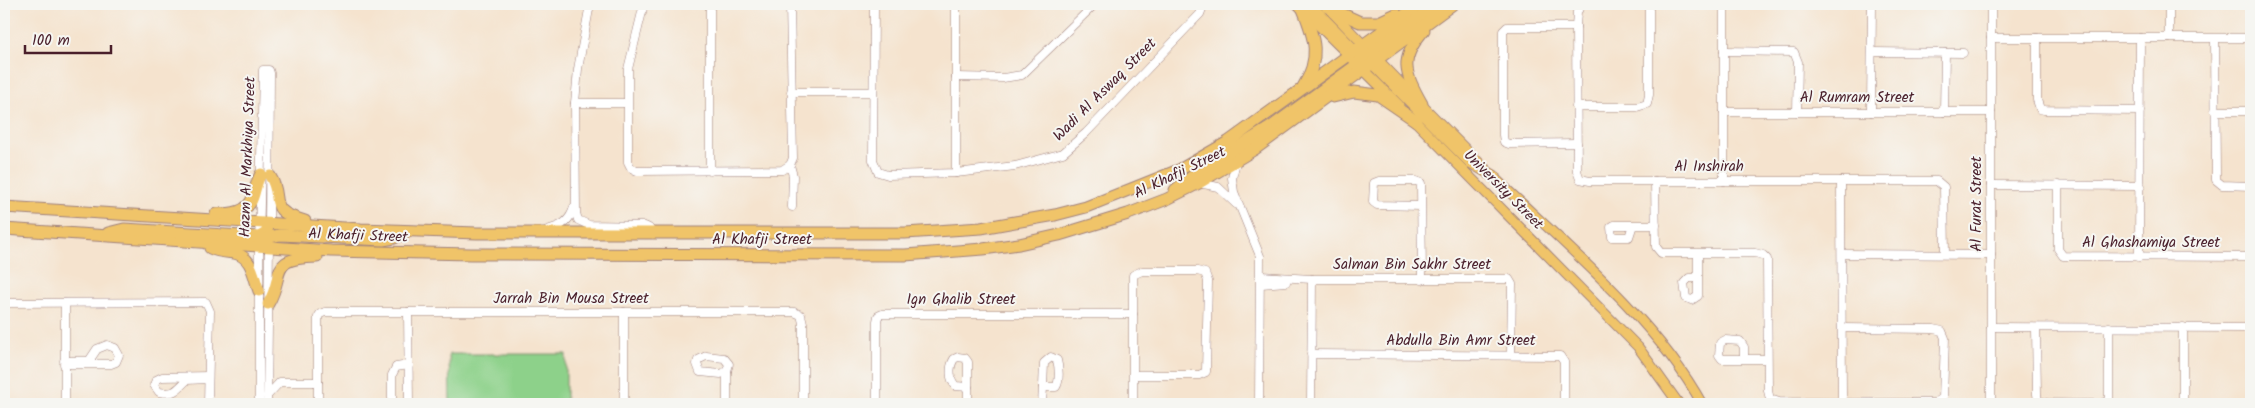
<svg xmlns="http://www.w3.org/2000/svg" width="2255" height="408" font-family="Kalam,sans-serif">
<rect width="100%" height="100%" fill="#f6f6f2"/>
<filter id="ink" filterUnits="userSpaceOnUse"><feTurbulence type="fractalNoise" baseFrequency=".02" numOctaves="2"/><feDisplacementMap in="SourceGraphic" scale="10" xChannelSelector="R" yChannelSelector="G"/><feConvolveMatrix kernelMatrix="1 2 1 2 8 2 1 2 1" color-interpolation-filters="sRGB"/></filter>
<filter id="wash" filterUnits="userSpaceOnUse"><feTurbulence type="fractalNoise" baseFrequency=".0096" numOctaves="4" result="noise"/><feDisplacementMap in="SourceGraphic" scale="20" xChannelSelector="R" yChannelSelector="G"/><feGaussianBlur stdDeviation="1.12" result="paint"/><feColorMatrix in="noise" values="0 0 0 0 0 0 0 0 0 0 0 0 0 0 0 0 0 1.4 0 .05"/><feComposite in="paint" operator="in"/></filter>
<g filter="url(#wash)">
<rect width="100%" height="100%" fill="#f5e3ce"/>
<polygon fill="#8dd18a" stroke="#6c785a" points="449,354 566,354 566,404 450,404"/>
</g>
<g filter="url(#ink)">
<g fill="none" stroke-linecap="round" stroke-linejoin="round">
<g stroke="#a0817c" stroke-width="9">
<g id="minor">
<polyline points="590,4 578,69 575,103 576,213 578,220 589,225 645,226 649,228 653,234"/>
<polyline points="644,4 628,69 628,162 631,168 637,171 782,170 790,165 793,158 790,4"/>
<polyline points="710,4 710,171"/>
<polyline points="874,4 873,160 878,172 888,175 956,173 1015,166 1063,153 1086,133 1200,14 1204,4"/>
<polyline points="1582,4 1577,12 1576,27 1577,171 1580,179 1590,181 1937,181 1944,187 1945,254"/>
<polyline points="1724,4 1724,181"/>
<polyline points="1991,4 1991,404"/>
<polyline points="1576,27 1507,27 1503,31 1503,135 1504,142 1509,144 1577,143"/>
<polyline points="1991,38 2251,38"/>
<polyline points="2037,38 2037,100 2040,109 2044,110 2140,111"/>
<polyline points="2169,38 2169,4"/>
<polyline points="2215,39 2216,180 2222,185 2251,186"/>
<polyline points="1724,51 1794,52 1798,62 1797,112"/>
<polyline points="1872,52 1963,53"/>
<polyline points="956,77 1003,78 1022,75 1095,4"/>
<polyline points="791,92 873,92"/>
<polyline points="575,103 627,103"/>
<polyline points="1576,107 1637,107 1647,104 1649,95 1649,4"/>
<polyline points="2215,111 2251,111"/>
<polyline points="1724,112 1991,112"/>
<polyline points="1871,112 1872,4"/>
<polyline points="1944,112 1945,53"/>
<polyline points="1236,162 1232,178 1234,192 1260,256 1259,404"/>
<polyline points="790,165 793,176 792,207"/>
<polyline points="956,173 956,4"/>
<polyline points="1655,181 1656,247 1661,253 1755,253 1763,255 1767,259 1768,391 1770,399 1779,402 1935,403 1943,398 1945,338 1942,331 1934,329 1842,328"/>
<polyline points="1841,181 1842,401"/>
<polyline points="1199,183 1218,187 1236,204"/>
<polyline points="1991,185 2141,186"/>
<polyline points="2058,185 2058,249 2063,256 2251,257"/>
<polyline points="1421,206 1377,205 1373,202 1374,183 1379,181 1416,181 1421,183 1422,280"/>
<polyline points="1633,225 1629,237 1612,237 1611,227 1614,225 1656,225"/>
<path d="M547,230C561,226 570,222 574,207"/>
<polyline points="1698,254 1698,296 1692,300 1686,298 1684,283 1689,278 1698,278"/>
<polyline points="1842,254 1991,255"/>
<polyline points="2139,257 2140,38"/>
<polyline points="1261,276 1312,279 1509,279 1512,284 1511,355"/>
<polyline points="1261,284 1286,282"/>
<polyline points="4,303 206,302 210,311 208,404"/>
<polyline points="408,312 409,404"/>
<polyline points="1991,327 2251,328"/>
<polyline points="2036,328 2037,394 2038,401 2047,403 2099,404 2104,403 2109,399 2109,327"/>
<polyline points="1311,354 1560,356 1564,362 1564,404"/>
<polygon points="706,356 724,358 729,364 727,371 721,374 700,372 697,364 698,360"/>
<path d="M958,357L965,358L968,362V387L956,386C949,380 949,367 954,359Z"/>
<path d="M1051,357L1057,360C1059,367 1060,381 1056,387H1043L1044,363Z"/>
<polyline points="1744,359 1744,347 1740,341 1725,340 1720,343 1719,355 1722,359 1767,359"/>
<polyline points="64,361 89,361 97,349 107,345 115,348 119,355 116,362 111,364 64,364"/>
<polyline points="727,371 727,404"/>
<polyline points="1133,375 1199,375 1206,372 1208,281 1205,273 1197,271 1142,271 1133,275 1133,404"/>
<path d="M208,376L162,377L156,380L154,385L159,392C175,395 176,390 187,380L208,379"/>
<polyline points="267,396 280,382 318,382"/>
<polyline points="4,399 5,404"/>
<polyline points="65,404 65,303"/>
<polyline points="259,404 259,247 263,70 269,70 270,73 269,227"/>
<polyline points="267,404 269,244"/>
<polyline points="318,404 318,317 320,314 325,312 794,312 801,315 803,323 803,404"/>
<polyline points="392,404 392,375 396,367 409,365"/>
<polyline points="624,404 624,312"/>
<polyline points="877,404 877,321 878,316 882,314 1133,314"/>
<polyline points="968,404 968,387"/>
<polyline points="1042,404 1043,387"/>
<polyline points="1311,404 1312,279"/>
<polyline points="2183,404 2183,327"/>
</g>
</g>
<g stroke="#a0817c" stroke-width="11">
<g id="major">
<polyline points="1297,4 1399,105"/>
<path d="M1331,11C1387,69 1443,128 1501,184C1568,247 1658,323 1702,404"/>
<polyline points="1412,118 1638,347 1679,404"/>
</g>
</g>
<g stroke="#a0817c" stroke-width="13">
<g id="highway">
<polyline points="1309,4 1360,56"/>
<polyline points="1327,7 1360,22 1379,22 1396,14"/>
<polyline points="1366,61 1375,66 1470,162 1494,176"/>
<polyline points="1365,63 1371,52 1436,4"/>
<path d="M1303,87C1321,58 1315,39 1303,9"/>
<polyline points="1333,97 1354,92 1378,95 1416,121"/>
<path d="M1422,104C1404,72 1399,59 1424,30"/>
<path d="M270,176C285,199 264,210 305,221"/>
<polyline points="1175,190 1195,174 1271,127 1358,64 1363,57 1364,45"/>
<polyline points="4,207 361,229 477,233 905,233 981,228 1055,215 1086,207 1181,169 1228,142 1420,4"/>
<path d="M216,214C231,214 248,213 253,197C256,189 256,182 261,174"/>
<polyline points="4,229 331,251 471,254 905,255 983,249 1019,244 1059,235 1128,214 1167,199 1199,183 1255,149 1453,4"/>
<polyline points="108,233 124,229 259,237 266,233 269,224"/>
<polyline points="261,244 269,237 280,235 383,240 394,238 408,232"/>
<path d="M210,248C218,252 225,252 234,253C253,257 253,276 259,291"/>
<path d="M268,304C286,274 266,258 317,257"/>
</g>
</g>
<use href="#minor" stroke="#fff" stroke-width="8"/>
<use href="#major" stroke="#f0c469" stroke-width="9"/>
<use href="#highway" stroke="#f0c469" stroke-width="11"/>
</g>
</g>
<g text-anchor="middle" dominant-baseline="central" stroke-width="4" stroke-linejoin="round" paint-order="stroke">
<g font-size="15" fill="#4a1f2b" stroke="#f6f6f2">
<text transform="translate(1105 90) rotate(-45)">Wadi Al Aswaq Street</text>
<text x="1857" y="98">Al Rumram Street</text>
<text transform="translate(248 157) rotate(-88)">Hazm Al Markhiya Street</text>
<text x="1709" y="167">Al Inshirah</text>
<text transform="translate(1180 173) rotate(-26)">Al Khafji Street</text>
<text transform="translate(1503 190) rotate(45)">University Street</text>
<text transform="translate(1977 204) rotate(-90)">Al Furat Street</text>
<text transform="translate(358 236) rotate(2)">Al Khafji Street</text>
<text x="762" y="240">Al Khafji Street</text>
<text x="2151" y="243">Al Ghashamiya Street</text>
<text x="1412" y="265">Salman Bin Sakhr Street</text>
<text x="571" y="299">Jarrah Bin Mousa Street</text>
<text x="961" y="300">Ign Ghalib Street</text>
<text x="1461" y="341">Abdulla Bin Amr Street</text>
</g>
</g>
<rect width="2255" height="408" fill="none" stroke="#f6f6f2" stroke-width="20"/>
<path d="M25 45v8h86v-8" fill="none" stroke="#4a1f2b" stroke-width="2.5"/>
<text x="32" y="45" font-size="15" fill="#4a1f2b" stroke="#f6f6f2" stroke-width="4" paint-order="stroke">100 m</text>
</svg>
